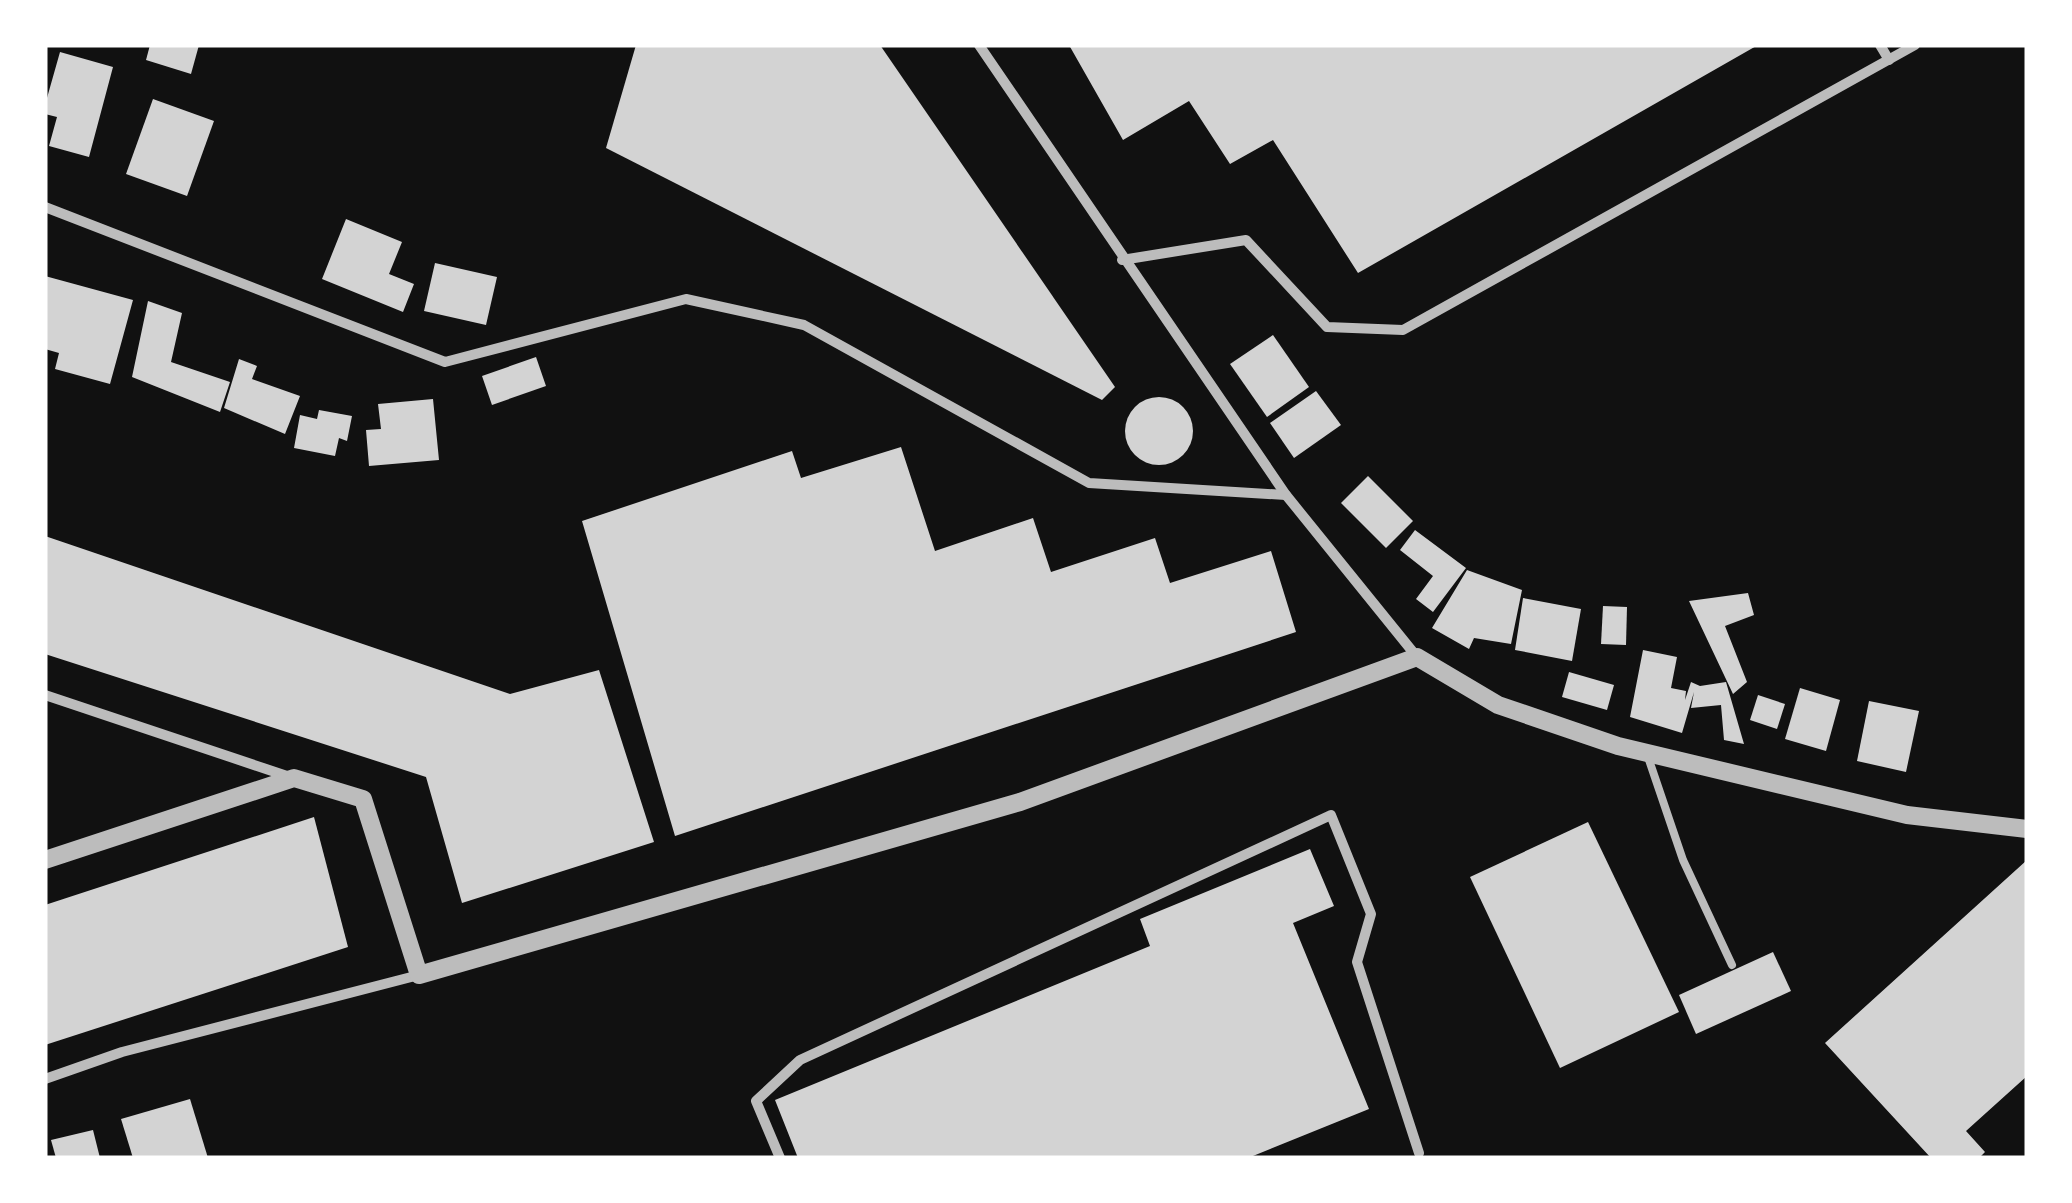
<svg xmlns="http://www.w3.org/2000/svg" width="2072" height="1203" font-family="Montserrat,sans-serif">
<rect width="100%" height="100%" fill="#111"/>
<g fill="#d3d3d3">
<polygon points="150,45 199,45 191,74 146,60"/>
<polygon points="636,45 880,45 1115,387 1102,400 606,148"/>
<polygon points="1069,45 1758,45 1358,273 1273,140 1230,164 1189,101 1123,140"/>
<polygon points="60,52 113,67 89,157 49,146 57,117 45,114 45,105"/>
<polygon points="153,99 214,121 187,196 126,174"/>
<polygon points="346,219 402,242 389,274 414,284 403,312 322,279"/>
<polygon points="435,263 497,277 486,325 424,311"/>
<polygon points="45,276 133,300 110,384 55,369 59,353 45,349"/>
<polygon points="148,301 182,313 171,362 230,382 220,412 132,377"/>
<polygon points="1273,335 1309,387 1267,417 1230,364"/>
<polygon points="536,357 546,386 492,405 482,376"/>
<polygon points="239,359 257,366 252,379 300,396 285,434 224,408"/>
<polygon points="1316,391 1341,425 1294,458 1270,423"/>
<circle cx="1159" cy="431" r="34"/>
<polygon points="433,399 439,460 369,466 366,430 381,429 378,404"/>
<polygon points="319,410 352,416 347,441 339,438 335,456 294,448 300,415 317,419"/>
<polygon points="901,447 935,551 1033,518 1051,572 1155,538 1170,583 1271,551 1296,632 675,836 582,521 792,451 801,478"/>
<polygon points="1368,476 1413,521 1386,548 1341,503"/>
<polygon points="1415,530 1466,568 1433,612 1416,599 1433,576 1400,550"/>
<polygon points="45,536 510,694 599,670 654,842 462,903 426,777 45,654"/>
<polygon points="1467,570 1522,590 1511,644 1474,638 1469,649 1432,628"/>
<polygon points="1748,593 1754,615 1725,626 1747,682 1733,694 1689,601"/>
<polygon points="1523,598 1581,609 1572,661 1515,650"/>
<polygon points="1603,606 1627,607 1626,645 1601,644"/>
<polygon points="1643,650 1677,657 1671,688 1686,691 1685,700 1691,682 1700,686 1726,682 1744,744 1724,740 1721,705 1691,708 1694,692 1682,733 1630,717"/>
<polygon points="1569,672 1614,685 1607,710 1562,697"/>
<polygon points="1800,688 1840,700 1826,751 1785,739"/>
<polygon points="1758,695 1785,704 1777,729 1750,720"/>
<polygon points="1869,701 1919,711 1906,772 1857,761"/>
<polygon points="314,817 348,947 45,1045 45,905"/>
<polygon points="1588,822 1679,1012 1560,1068 1470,877"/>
<polygon points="1310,849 1334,906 1293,923 1369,1109 1248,1158 798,1158 775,1100 1150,946 1140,919"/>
<polygon points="2027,860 2027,1076 1966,1131 1985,1152 1979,1158 1931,1158 1825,1043"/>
<polygon points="1773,952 1791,991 1696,1034 1679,995"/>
<polygon points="190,1099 208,1158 133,1158 121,1119"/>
<polygon points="93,1130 100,1158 56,1158 51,1140"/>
</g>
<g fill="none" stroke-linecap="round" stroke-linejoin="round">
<polyline stroke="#bcbcbc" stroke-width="8" points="1648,757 1683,860 1732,965"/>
<g stroke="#bcbcbc" stroke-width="10">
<polyline points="979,45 1286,495 1417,657"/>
<polyline points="1880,45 1889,60"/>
<polyline points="45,207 445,362 686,299 804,325 1089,483 1286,495"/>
<polyline points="1122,260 1246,240 1327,327 1403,330 1915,45"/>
<polyline points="45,695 293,778"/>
<polyline points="45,1079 122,1052 419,975"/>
<polyline points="780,1158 756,1101 800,1060 1331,815 1371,914 1357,962 1419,1153"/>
</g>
<polyline stroke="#bcbcbc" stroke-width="18" points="45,860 294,778 363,799 419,975 1020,802 1417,657 1498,705 1618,746 1907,815 2027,829"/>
</g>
<rect width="2072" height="1203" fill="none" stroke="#ffffff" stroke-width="95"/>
</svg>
